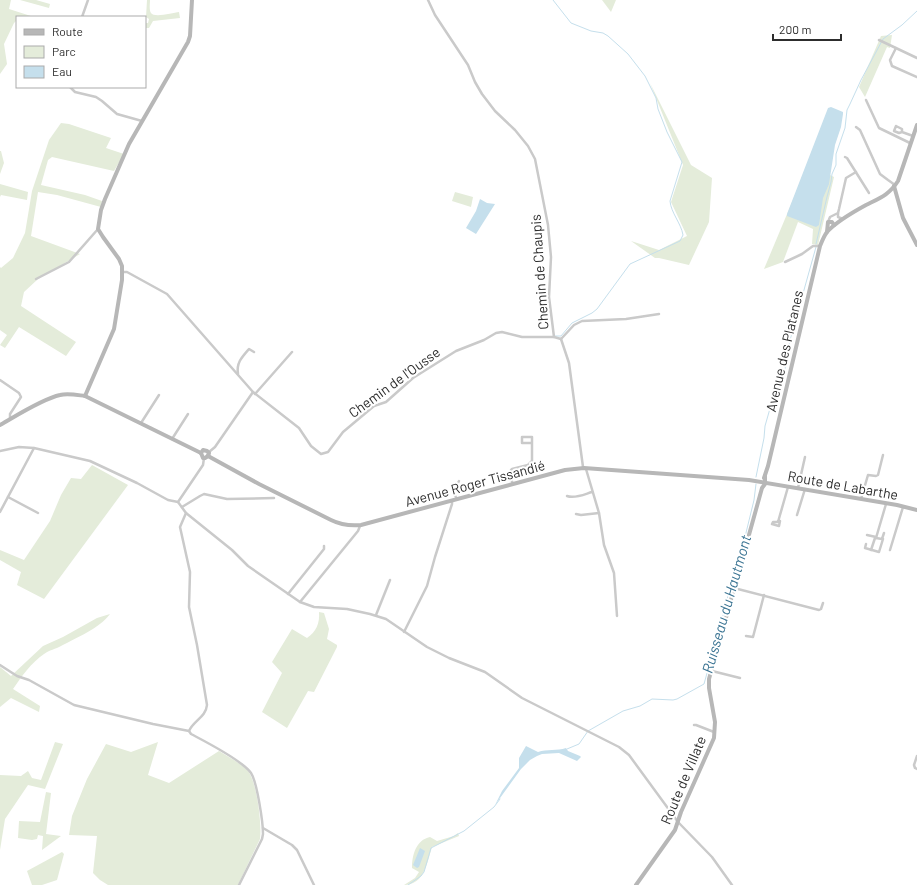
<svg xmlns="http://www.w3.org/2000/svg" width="917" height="885" font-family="Barlow,sans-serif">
<rect width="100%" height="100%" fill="#fff"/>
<g fill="#e4ecda">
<polygon points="0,0 11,0 9,9 34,17 17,17 17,20 14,23 4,44 7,64 0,74"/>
<polygon points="20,0 36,0 50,4 49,8"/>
<path d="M147,0H150C150,4 149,10 151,13C154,18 173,13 179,12L180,18L153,21L149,28H145V23H148L149,19L146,17Z"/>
<polygon points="602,0 616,0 611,12"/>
<polygon points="892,35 890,48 887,47 865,97 859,87 881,36"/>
<polygon points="650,83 691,165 712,178 709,222 689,265 659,258 655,258 631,241 659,250 687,236 671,202 683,165"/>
<polygon points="61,123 69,124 111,138 106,148 124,154 114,171 52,157 48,160 41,185 85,195 102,201 101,207 57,195 38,192 31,236 80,254 38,279 24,292 21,306 76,342 66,356 19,327 5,348 0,345 7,335 0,330 0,267 1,268 13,258 25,233 32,191 49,140"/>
<polygon points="0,151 1,151 4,163 0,174"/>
<polygon points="808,164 834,177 818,245 812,244 813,229 798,222 783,262 764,269"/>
<polygon points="0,184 28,192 27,200 1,195 0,197"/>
<polygon points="455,192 473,197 471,207 452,201"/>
<polygon points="92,465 128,485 44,599 17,585 21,572 0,560 0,550 24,560 50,521 61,495 71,478 81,479"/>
<path d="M319,612L324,613L329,629L327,639L337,645V647L314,692L308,691L287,728L262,712L282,673L272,662L292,629L307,638C316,632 320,623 319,612Z"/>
<path d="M110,614C100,628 76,638 61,646C56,649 49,650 44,654C31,663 22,676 13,689L40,706L39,712L11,698L0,707V667L11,676L43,646L63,637L97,618Z"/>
<polygon points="55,742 63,744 45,789 28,785 5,819 0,850 0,775 21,776 28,771 32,778 41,780"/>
<path d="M158,742L148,775L169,783L219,751C228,757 241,763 248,771C257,782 262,825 260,839L238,885H108L100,880L93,873L97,836L69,835L72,816L87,779L106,744L131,752Z"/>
<polygon points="46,792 51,793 46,834 61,836 42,850 43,836 38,835 37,839 32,840 18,838 19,821 40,822"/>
<path d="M458,833L459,836L432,847C427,863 424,885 404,885L415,878L419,872L412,868C412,855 416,840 430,837L437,841L454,836Z"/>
<polygon points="62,852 64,854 57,880 42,885 32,885 27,871"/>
</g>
<g fill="#c5dfec">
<polygon points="831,107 843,112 843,114 841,127 835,145 829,184 823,198 819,225 816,227 787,216 787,214 828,108"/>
<polygon points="480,199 487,203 495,204 476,234 466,228 476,211"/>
<path d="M526,746L538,752C547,749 557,751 566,748L568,751L580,756L581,757L577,761L559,753L542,754L537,756L530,760L521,769L495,805L502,791L519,768V758Z"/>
<polygon points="420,848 425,851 419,867 417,868 413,865"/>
</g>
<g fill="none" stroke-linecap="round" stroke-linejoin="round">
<g stroke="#c5dfec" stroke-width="1">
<path d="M553,0L571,23L591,31L603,33L608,36L628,54L645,76L656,98L658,109L667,132L682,162L670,201C671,213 681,223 683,235L680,241L630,264L597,309L592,313L572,323L561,336H555"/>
<polyline points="816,244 827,197 831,182 832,174 836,165 836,154 845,128 847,110 850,104 861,80 883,39 902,25 917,11"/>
<polyline points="756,477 764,438 765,426 779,377 785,369 790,340 816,247"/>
<polyline points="567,749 579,744 588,731 623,711 640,706 652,699 673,700 677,699 704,684 727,601 730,582 744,541 754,500 756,484"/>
<polyline points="408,885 421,876 424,872 431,848 464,831 494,807 500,799"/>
</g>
<g stroke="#cacaca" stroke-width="2.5">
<polyline points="428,0 435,15 468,65 475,82 482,94 495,111 515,130 528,146 535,159 548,225 551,257 549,297 554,337"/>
<polyline points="82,17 88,0"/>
<polyline points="879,40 917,58"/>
<polyline points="896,48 890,60 892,66 917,77"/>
<polyline points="70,87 75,92 96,97 102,101 117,114 142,121"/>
<polyline points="866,100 879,128 910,143"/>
<polyline points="856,127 860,130 880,174 888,180 895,185"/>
<polyline points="902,132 899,133 894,131 896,126 902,129 902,132 913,136"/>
<polyline points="845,157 847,158 869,193"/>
<polyline points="838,213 838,217 843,219"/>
<polyline points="828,222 830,217 838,213 839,209 846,178 856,172"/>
<polyline points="785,262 802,254 813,246 820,246"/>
<polyline points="123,272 127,272 167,294 253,392 299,428 311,446 321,454 328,452 343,432 374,406 386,402 413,378 456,351 484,340 496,333 502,332 522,337 554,337 561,339"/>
<polyline points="36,279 69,262 98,229"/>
<polyline points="561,339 569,363 583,467 586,469 599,513 604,545 614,573 617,616"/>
<polyline points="561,339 574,325 582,321 626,319 659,314"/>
<path d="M238,374C236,363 242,357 249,349L254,352"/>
<polyline points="0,380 19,393 21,397 10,414 10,419"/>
<polyline points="255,394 292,352"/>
<polyline points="141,423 159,395"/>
<polyline points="172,439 188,414"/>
<polyline points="0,451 19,447 34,448 90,461 137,483 168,500 178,502"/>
<polyline points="209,452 215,447 253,392"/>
<path d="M204,458L203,465L178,502L186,513L180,527L190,572L189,607L197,645L207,705C206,717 193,721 189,731L191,734C206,742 242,760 251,773C257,782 263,822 263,834L262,839L239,885"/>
<path d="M513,484C511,479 508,473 512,469L528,465L532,461V437H522V443H532"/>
<polyline points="798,488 805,457"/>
<path d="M567,496C575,499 585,494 592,492"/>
<polyline points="8,497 38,513"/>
<polyline points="457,499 453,492 459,481"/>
<polyline points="861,499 868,475 876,476 878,475 883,455"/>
<polyline points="182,507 200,496 204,494 227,499 274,498"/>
<polyline points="0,512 34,448"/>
<polyline points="186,513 232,550 248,566 300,602 314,607 347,609 370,614 386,619 427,647 449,658 485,672 522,698 619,747 629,755 678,822 712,857 732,885"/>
<polyline points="576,514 581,515 599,513"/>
<polyline points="797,515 805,489"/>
<polyline points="778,521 780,521 779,526 772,524 773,522 778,522 788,487"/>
<polyline points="884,533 882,539 876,538 886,504"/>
<polyline points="867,535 876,537"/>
<polyline points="866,544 865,548 879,552 883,539"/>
<polyline points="871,550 875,538 876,538"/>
<polyline points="890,550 903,507"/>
<polyline points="734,588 819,610 821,609 823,603"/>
<polyline points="288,594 324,549 324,546"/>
<polyline points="300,602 358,531 360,526"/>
<polyline points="376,615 390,580"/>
<polyline points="404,632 427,586 435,557 452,504 452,501"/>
<polyline points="746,636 753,637 764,595"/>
<polyline points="0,665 17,676 29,680 74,705 153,724 189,731"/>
<polyline points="712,671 740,678"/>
<polyline points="694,725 696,725 714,732"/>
<polyline points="917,756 914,765 915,768 917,769"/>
<polyline points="263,828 292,845 297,850 314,885"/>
</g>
<g stroke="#b7b7b7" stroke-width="4">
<polyline points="894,186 903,218 917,245"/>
<polyline points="827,232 828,222 832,222 834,225"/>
<polyline points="85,396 114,329 122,280 122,266 119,259 103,237 98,229 101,210 105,199 129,144 188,42 190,36 192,0"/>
<path d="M0,425C16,416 42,399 60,395C68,393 77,395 85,396L201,453"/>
<polyline points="201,453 203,450 207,451 209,453 208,456"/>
<polyline points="201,453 203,458 205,458 208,456"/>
<path d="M208,456L259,484L331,520C341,525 350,526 361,525L565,470L584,468L749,480L897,505L917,510"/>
<path d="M764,478L768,466L820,246C822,241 824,236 827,232C835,223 855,211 866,205C880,198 889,195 898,181L917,125"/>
<polyline points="636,885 675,830 681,812 714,738 715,722 709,688 709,679 762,488 765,484 765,476"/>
</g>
</g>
<g text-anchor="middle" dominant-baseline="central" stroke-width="4" stroke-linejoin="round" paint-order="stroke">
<g font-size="14" fill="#2d2d2d" stroke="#fff">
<text transform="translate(539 272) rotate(-94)">Chemin de Chaupis</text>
<text transform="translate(784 351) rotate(-77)">Avenue des Platanes</text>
<text transform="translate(394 382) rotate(-36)">Chemin de l'Ousse</text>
<text transform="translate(475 483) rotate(-15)">Avenue Roger Tissandié</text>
<text transform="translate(843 485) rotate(10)">Route de Labarthe</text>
<text transform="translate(683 780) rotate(-67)">Route de Villate</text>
</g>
<g font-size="15" font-style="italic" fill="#397392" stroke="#fff">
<text transform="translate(726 604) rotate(-74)">Ruisseau du Hautmont</text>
</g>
</g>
<rect x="16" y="16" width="130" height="72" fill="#ffffff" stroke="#ababab"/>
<rect x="24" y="29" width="20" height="6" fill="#b7b7b7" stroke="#ababab"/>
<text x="52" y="36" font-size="12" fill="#2d2d2d">Route</text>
<rect x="24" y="46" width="20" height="12" fill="#e4ecda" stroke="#ababab"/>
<text x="52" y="56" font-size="12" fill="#2d2d2d">Parc</text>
<rect x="24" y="66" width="20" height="12" fill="#c5dfec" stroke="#ababab"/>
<text x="52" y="76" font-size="12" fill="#2d2d2d">Eau</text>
<path d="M773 34v6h68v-6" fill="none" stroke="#2d2d2d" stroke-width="2"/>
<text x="779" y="34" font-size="12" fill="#2d2d2d" stroke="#ffffff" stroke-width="3" paint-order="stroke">200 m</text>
</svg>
